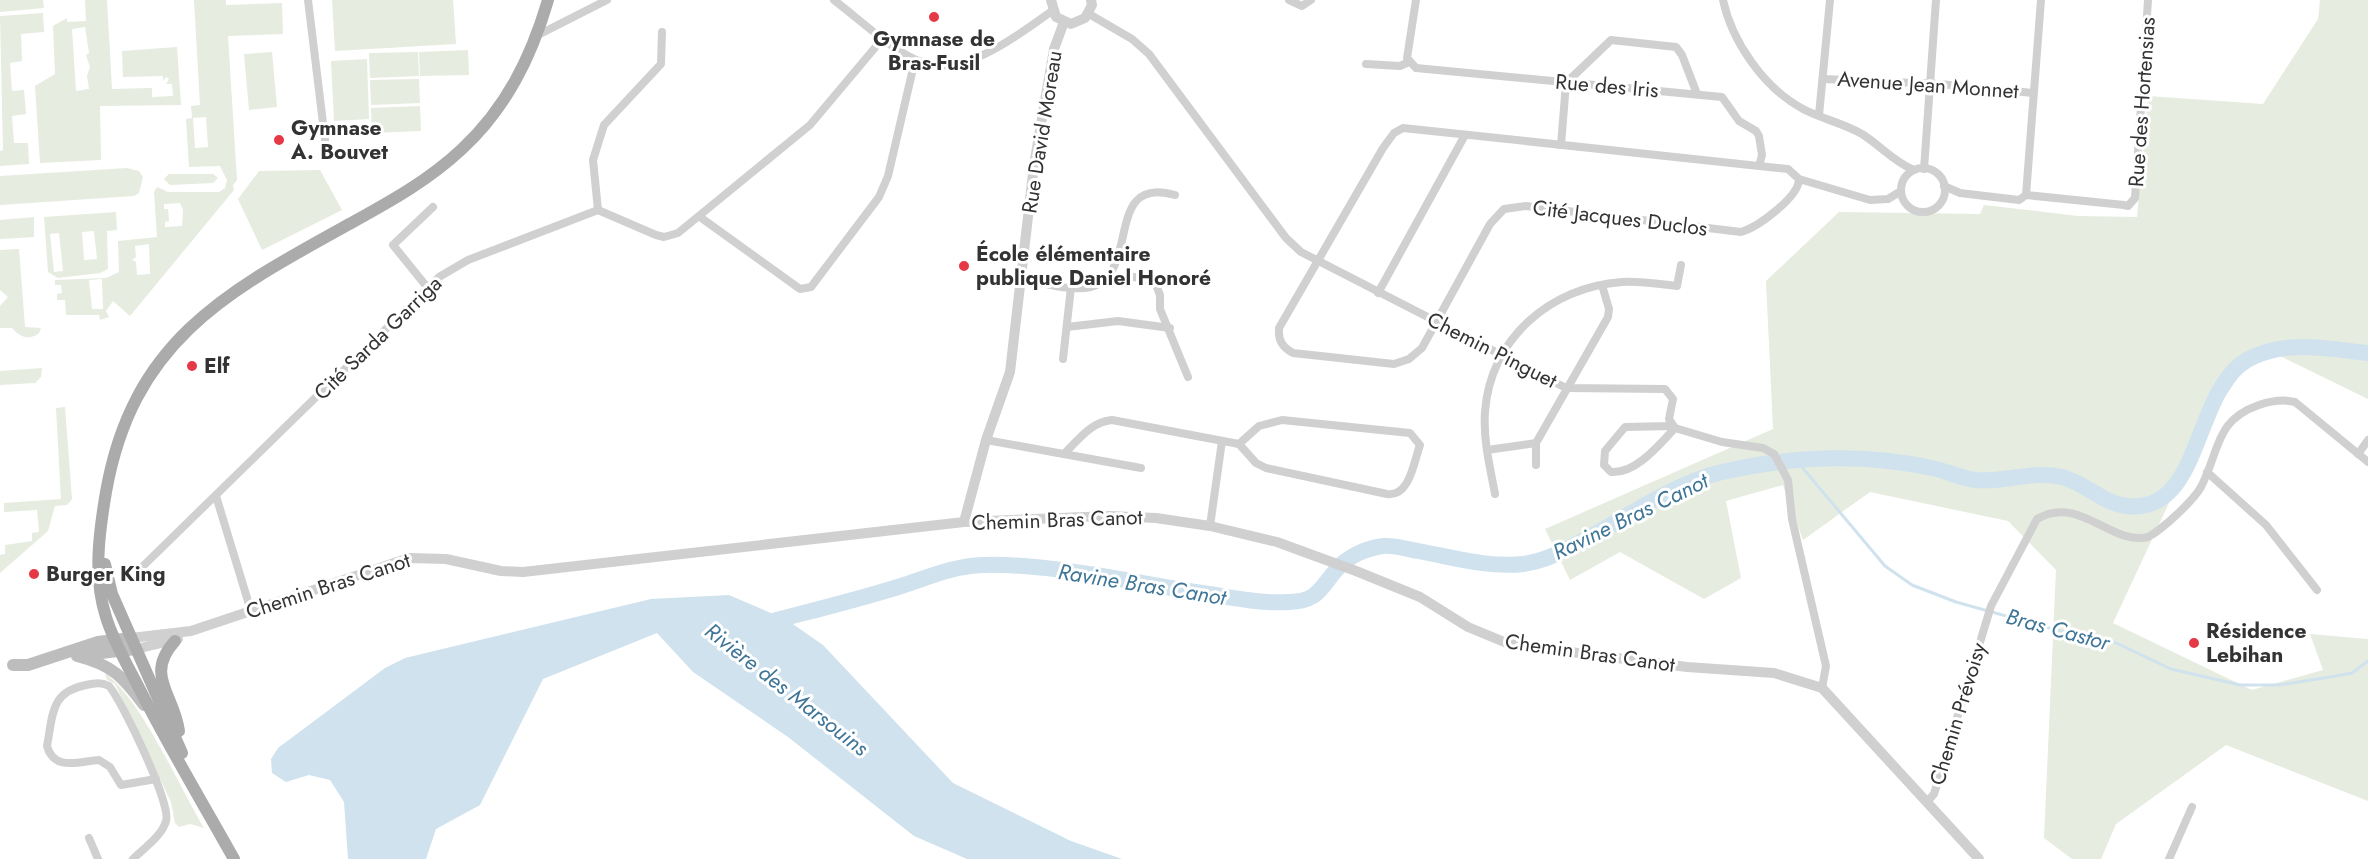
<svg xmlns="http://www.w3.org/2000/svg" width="2368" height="859" font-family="Jost,sans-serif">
<rect width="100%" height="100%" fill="#fff"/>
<g fill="#e6ecdf" fill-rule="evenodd">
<polygon points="0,0 43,0 44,8 0,12"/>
<path d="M85,0H107L112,89L152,88V97L173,96L172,84H166L169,79L166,77L163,81V76L123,77L122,51L177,47L181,105L100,106L101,160L40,163L35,86L55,74L53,26L67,18V22L86,21ZM85,27L89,53L86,55L90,67L87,76L89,89L76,91L72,29Z"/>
<path d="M194,0H226V5L282,3L283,34L228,36L237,180L233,185L234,190L130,316L113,301L106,311L109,317L100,320L99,315H66L65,300H57V294L62,293L61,285H55V280L106,278L119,272L118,241L157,237L154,192L157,187L168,192H219L225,188L227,180L220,166L189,167L186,119L192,118L191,106L200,105ZM206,117L208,147L195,148L193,118ZM180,203L183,210L182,226L165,227V222L169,221L168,209H164V204ZM149,244L150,274L137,275L136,262L132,260L136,257L135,246ZM102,279L103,309H92L89,280Z"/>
<polygon points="332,0 453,0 456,44 335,51"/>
<polygon points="2320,0 2368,0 2368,399 2280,356 2245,367 2203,430 2113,623 2252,690 2323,670 2310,634 2368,639 2368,801 2226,745 2116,824 2101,859 2072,859 2044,838 2056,570 2008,521 1870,492 1803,540 1783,485 1726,501 1741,578 1704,599 1620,552 1570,580 1545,529 1773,429 1766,281 1839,212 1980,214 1984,205 2078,216 2137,217 2148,96 2263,104 2318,19"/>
<polygon points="43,13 44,32 21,34 22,61 10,63 12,91 24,90 26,114 12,116 14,143 28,143 29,164 0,166 0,151 3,150 0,16"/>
<polygon points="468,50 469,75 420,76 419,52"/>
<polygon points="272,52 277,107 249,110 244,54"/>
<polygon points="418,52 419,76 370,78 369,53"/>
<polygon points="367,59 369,119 334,121 331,61"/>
<polygon points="419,79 420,103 371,105 370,80"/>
<polygon points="420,106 421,131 372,133 371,108"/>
<polygon points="127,168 139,171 143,177 139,193 134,196 0,205 0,176"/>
<polygon points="320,170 342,210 262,250 238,199 259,171"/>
<polygon points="169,174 213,174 218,178 213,183 170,185 164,179"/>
<path d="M116,212L117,230L107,231L108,269L100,273L58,278L48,272L44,217ZM94,231L97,259L84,260L82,232ZM59,233L63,271L54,272L50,234Z"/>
<polygon points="34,217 34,237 0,239 0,220"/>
<path d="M19,249L25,327L41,328L39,333C29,341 20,337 12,328H0V306L8,297L0,290V250Z"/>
<polygon points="42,368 41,377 35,383 0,385 0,371"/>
<polygon points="65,407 72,499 67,505 55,506 48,531 0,573 0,555 5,554 5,545 32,541 32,533 39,532 37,510 4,512 4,503 61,499 56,408"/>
<path d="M105,673C143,702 178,785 204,828L190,824L179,827L175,823L171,802L115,684L107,680Z"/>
</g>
<polygon fill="#cfe2ee" points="729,595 787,620 823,645 953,783 1071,841 1122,859 967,859 914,836 788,737 693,672 657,633 543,679 480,805 436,829 426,859 348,859 344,802 330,780 309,775 286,782 272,773 271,759 278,748 385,668 405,658 651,599"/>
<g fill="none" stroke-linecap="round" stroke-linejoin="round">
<polyline stroke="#cfe2ee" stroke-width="3" points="1796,460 1885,566 1912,585 1956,602 2071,634 2110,640 2171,669 2240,685 2279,685 2336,676 2352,673 2368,661"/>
<path stroke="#cfe2ee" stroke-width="16" d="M762,624C807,612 853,601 898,587C927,578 952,566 983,565C1050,563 1134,583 1202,593C1230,597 1260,604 1289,602C1319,601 1320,588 1337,569C1348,556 1367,548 1383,546C1394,545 1407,549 1418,551C1452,557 1488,568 1523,564C1547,561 1567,549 1588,538C1630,515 1675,483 1722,472C1792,456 1862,453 1932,468C1947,471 1960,478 1975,480C2003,483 2033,470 2062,477C2085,483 2103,503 2126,506C2203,515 2192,392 2247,360C2284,339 2328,349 2368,353"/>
<g stroke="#d0d0d0" stroke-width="8">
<polyline points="308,0 327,156"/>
<path d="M834,0C859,19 888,47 916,60C960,81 1017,36 1052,11"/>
<polyline points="1289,0 1302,6 1311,0"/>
<polyline points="1416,0 1407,58 1416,68 1722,97 1739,121 1756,131 1759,136 1762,155 1759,166"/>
<path d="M1723,0C1732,42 1764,88 1803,109C1822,119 1843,123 1862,134C1881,146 1894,162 1914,170"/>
<polyline points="1089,14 1132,39 1149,54 1286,238 1301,252 1566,388 1665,389 1673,399 1669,419 1675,428 1722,442 1763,448 1774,454 1788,480 1792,519 1826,666 1822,688"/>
<polyline points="538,35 607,0"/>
<polyline points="1366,64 1400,66 1409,62"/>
<polyline points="1823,79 1939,84 2033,93"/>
<polyline points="1819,115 1830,0"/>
<polyline points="1561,145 1566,83 1611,40 1676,47 1682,55 1697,94"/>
<circle cx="1923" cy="190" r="22"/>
<polyline points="1924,169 1936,0"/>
<path d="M1799,179C1799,197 1758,227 1741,232L1526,206L1504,209L1490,224L1422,348L1409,359L1394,364L1293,353C1282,347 1278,340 1279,328L1383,148L1394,133L1403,128L1788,169L1799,179L1870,200L1888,199L1901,191"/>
<polyline points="1944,186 1960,193 2019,200 2026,195"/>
<polyline points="2026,195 2124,205 2128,206 2135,198 2148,0"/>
<polyline points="2026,195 2041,0"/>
<polyline points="598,210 593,160 604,125 661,64 662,32"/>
<polyline points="700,217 800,289 811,287 879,197 888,176 915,60"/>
<path d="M1021,279C1042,282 1069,292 1091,287C1141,274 1103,174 1175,195"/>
<polyline points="1109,279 1135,277 1155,282 1160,295 1160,309 1188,377"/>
<polyline points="427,287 393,245 433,207"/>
<polyline points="1378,293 1465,135"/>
<polyline points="1067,327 1118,321 1170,328"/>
<polyline points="1063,359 1071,287"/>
<path d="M1282,420L1410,433L1420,445C1414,461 1410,497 1387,494L1266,468L1256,463L1239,444L1259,426Z"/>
<path d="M1672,426L1625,427L1605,451L1604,465L1611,472C1636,474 1660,444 1675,428"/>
<polyline points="986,440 1141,468"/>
<polyline points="1487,450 1536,443"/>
<path d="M1065,453C1079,439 1091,422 1112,420L1239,444"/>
<polyline points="2358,454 2368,440"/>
<polyline points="1536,465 1536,443 1608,317 1609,309 1602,285"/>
<polyline points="2207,472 2266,525 2317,590"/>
<path d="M1495,494C1490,467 1483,440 1485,412C1490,339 1550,287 1622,282C1640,281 1659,284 1677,286L1681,265"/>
<polyline points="216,496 251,611"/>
<polyline points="1210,526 1222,441"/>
<polyline points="137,572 439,277 468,260 598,210 656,235 664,237 678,233 810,125 884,37"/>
<path d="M1927,802L1934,794L1991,606L2037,519C2079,494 2111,546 2148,537C2163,529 2193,501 2201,487C2220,450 2215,420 2259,405C2271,401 2283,399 2295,402L2368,462"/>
<polyline points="89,838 98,859"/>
<path d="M133,859C144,848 162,836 166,821C172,805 122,701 109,686C101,682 95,683 86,685C50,692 53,715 47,746C54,772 80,761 99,760L110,767L121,785L156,779"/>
<polyline points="2169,859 2192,807"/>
</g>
<g stroke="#d0d0d0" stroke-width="10">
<polyline points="1051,0 1056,17 1071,24 1085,18 1092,5 1091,0"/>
<polyline points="964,522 986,440 1010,372 1034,165 1054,49 1064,22"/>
<polyline points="131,638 191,631 409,558 446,559 501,571 523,572 964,522 1109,516 1156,518 1210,526 1277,542 1356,571 1420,597 1468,627 1509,644 1687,667 1774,673 1822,688 1979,859"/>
<polyline points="136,649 178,639"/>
</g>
<g stroke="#bdbdbd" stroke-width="12">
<polyline points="83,655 136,649"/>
<path d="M77,656C113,665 123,677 144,705"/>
<polyline points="13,665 28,665 98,642 131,638"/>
</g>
<g stroke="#ababab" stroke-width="12">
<polyline points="105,564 112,594 182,753"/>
<path d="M175,641C144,675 174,694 179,731"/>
<path d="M234,859C201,800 166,742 136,682C125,661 113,640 106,617C93,577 99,533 106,492C133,339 228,291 353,222C391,201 429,180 462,149C506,108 531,58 548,0"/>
</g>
</g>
<g fill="#e63946" stroke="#fff" stroke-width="2">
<circle cx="934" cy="17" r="6"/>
<circle cx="279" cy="140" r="6"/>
<circle cx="964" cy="266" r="6"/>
<circle cx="192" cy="366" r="6"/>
<circle cx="34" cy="574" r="6"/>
<circle cx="2194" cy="643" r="6"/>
</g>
<g text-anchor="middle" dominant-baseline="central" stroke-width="6" stroke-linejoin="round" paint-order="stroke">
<g font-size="21" font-weight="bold" fill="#333" stroke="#fff" text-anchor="start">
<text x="934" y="39" text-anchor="middle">Gymnase de<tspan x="934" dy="24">Bras-Fusil</tspan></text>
<text x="291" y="128">Gymnase<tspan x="291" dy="24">A. Bouvet</tspan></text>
<text x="976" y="254">École élémentaire<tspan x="976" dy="24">publique Daniel Honoré</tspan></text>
<text x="204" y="366">Elf</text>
<text x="46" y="574">Burger King</text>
<text x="2206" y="631">Résidence<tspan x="2206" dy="24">Lebihan</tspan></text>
</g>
<g font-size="21" fill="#333" stroke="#fff">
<text transform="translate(1928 85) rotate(4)">Avenue Jean Monnet</text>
<text transform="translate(1607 86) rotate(5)">Rue des Iris</text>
<text transform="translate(2142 102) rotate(-86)">Rue des Hortensias</text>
<text transform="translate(1042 132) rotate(-81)">Rue David Moreau</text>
<text transform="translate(1620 218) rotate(7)">Cité Jacques Duclos</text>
<text transform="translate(378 338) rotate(-44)">Cité Sarda Garriga</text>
<text transform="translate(1492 350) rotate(27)">Chemin Pinguet</text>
<text transform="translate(1057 520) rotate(-2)">Chemin Bras Canot</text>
<text transform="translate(328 586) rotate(-18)">Chemin Bras Canot</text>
<text transform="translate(1590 653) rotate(8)">Chemin Bras Canot</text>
<text transform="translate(1958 714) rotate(-73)">Chemin Prévoisy</text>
</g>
<g font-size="22" font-style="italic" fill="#3f7597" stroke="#fff">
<text transform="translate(1630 516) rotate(-26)">Ravine Bras Canot</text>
<text transform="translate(1142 584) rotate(9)">Ravine Bras Canot</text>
<text transform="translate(2058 629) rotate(15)">Bras Castor</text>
<text transform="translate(787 689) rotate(38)">Rivière des Marsouins</text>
</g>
</g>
</svg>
